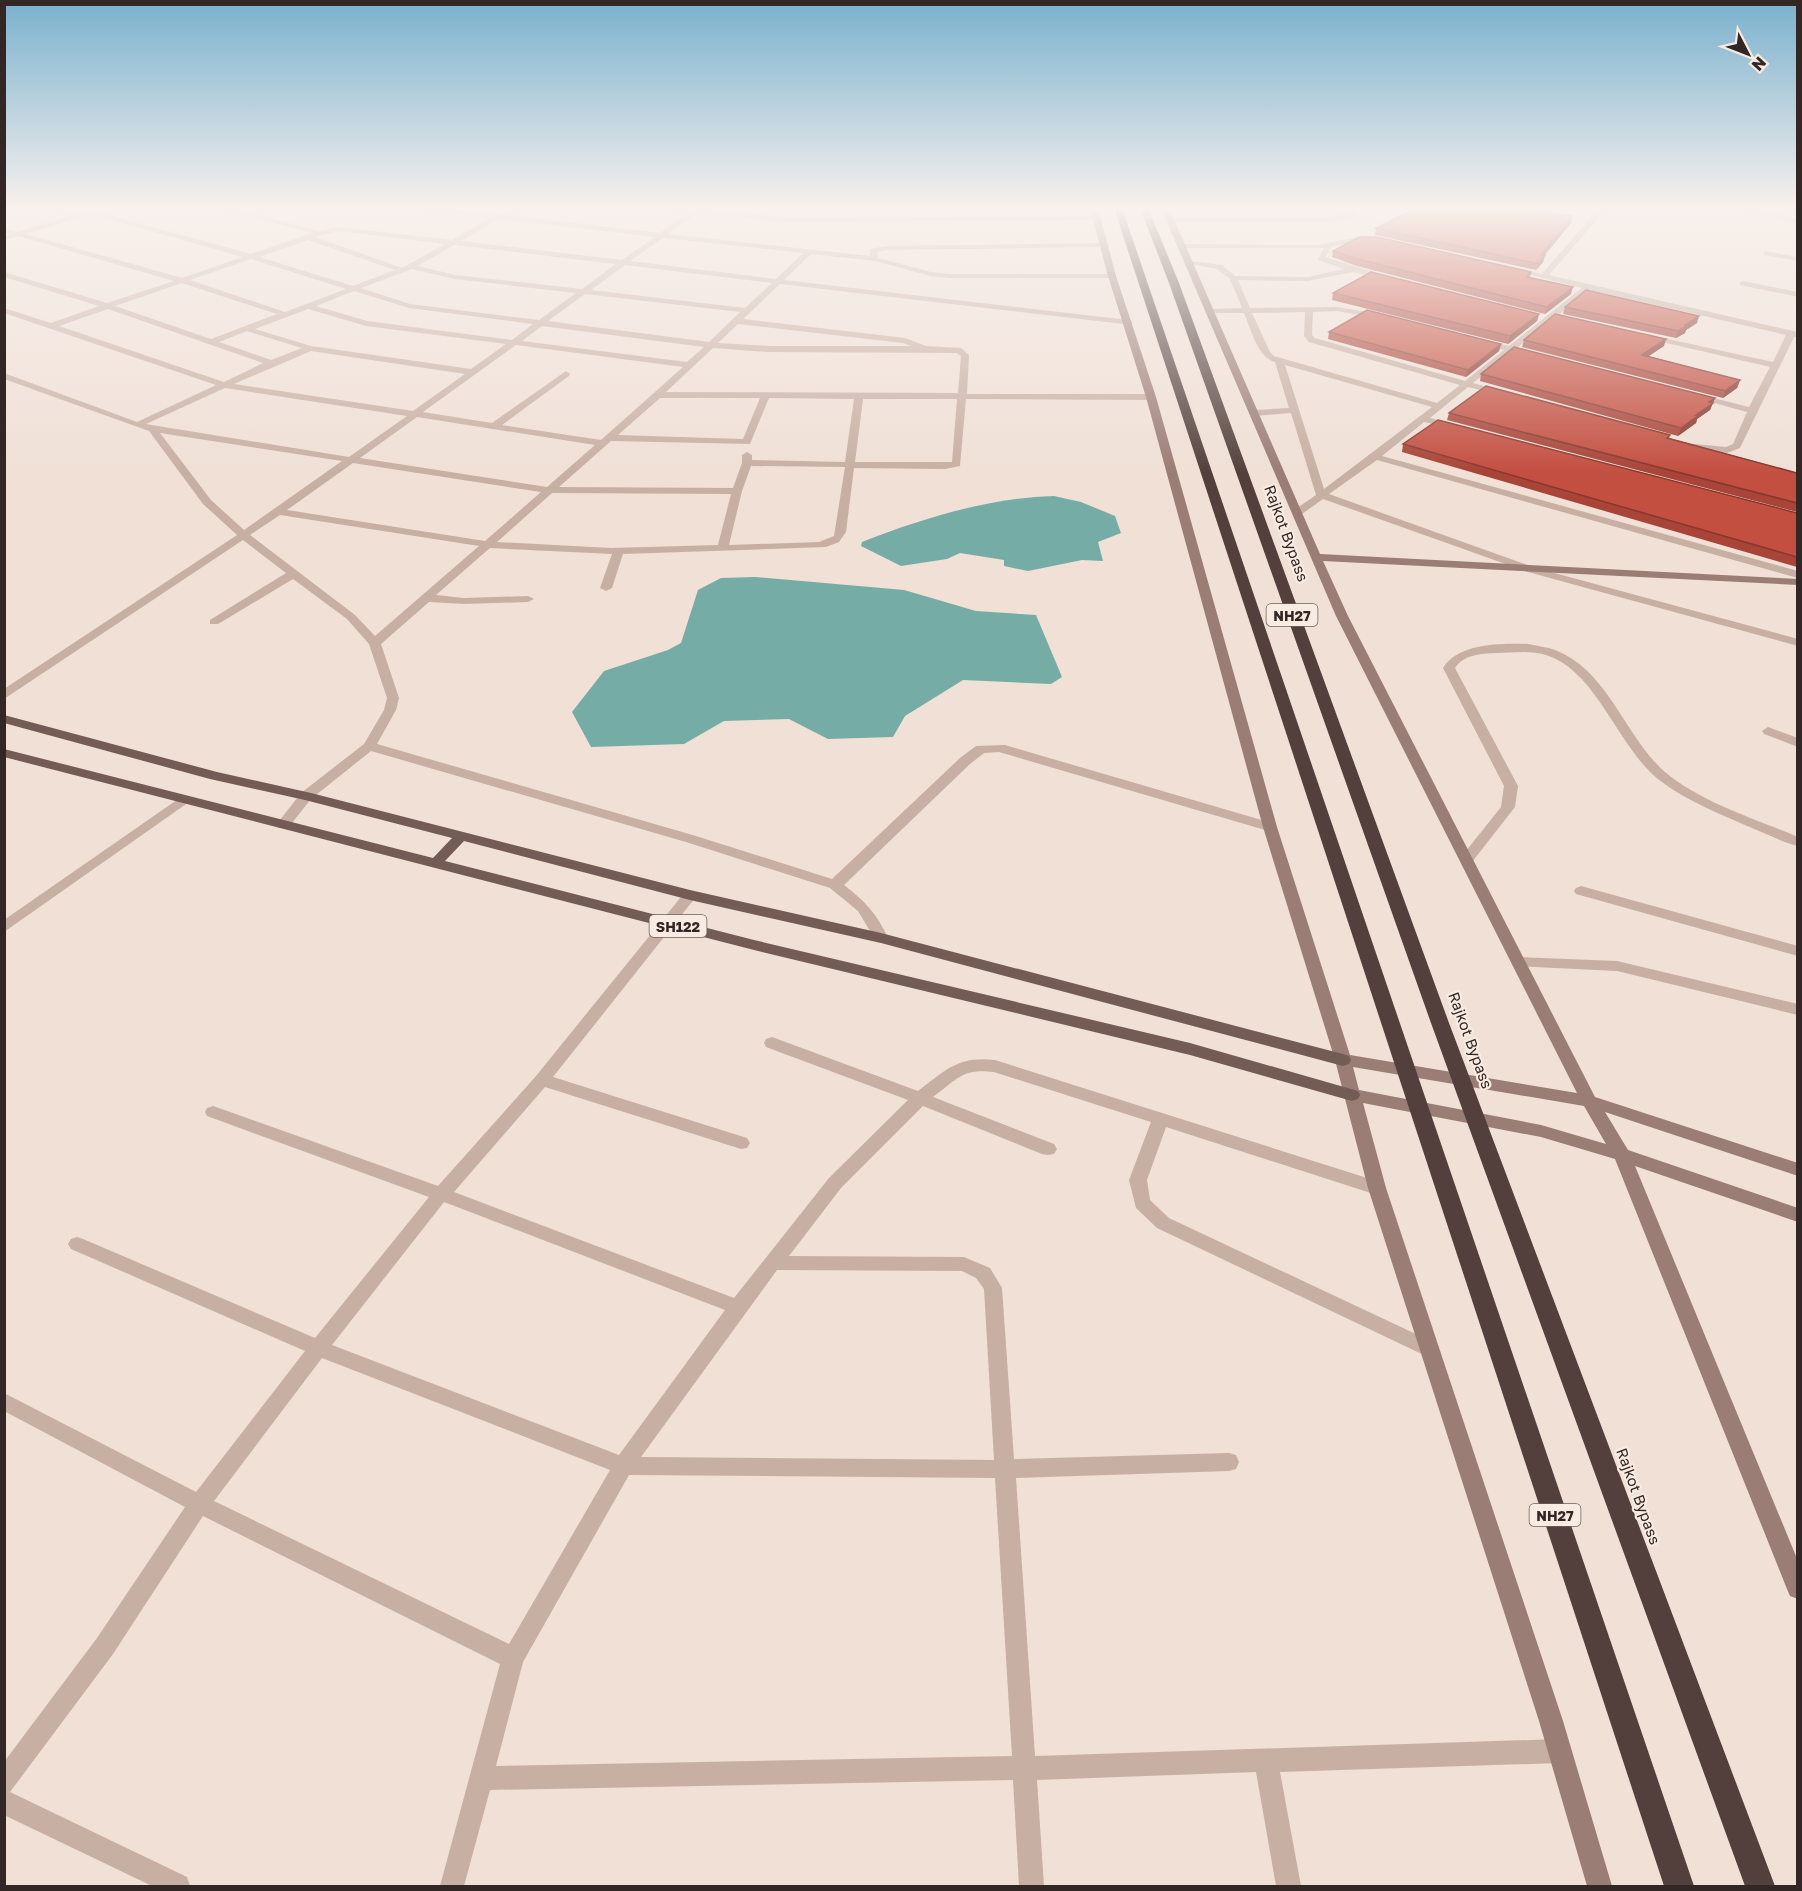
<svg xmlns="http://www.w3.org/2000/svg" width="1802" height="1891" font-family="'Golos Text',sans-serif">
<rect width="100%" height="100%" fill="#f0e0d6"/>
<g fill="#76aca6">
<path d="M1054,496L1081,502L1115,516L1121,533L1098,542L1103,561L1082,560L1028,571L1004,566V560L960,553L947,559L901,566L861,546L862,542C923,518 989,498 1054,496Z"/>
<polygon points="755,577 904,590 976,611 1036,615 1062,677 1051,684 963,680 905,716 893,737 828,739 789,719 724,721 684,744 591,747 572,712 604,671 668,650 681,643 698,590 721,578"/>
</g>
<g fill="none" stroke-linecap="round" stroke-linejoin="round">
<g fill="#c7afa3" fill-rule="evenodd">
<path d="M1528,644C1537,646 1547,647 1555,650C1608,670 1625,737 1665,772C1702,803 1754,818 1798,837V846C1784,843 1772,836 1759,831C1725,816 1687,802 1658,779C1618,747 1596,670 1546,655C1529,650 1513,653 1496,653C1481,654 1464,654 1455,668L1518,786L1515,807L1472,862H1462L1460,859L1462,856L1501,807L1504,786L1443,668C1458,643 1501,643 1528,644Z"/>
<polygon points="184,795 191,799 189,802 4,932 4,920"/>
</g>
<g fill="#c7afa3" fill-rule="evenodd">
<path d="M48,208C59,208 67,211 77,212C86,213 96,208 106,208L98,212L251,254L312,233L217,208H230L320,231L338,227L452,240L490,218L413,208L499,214L660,233L689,212L666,208H703L788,218L1101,216L1098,220L788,222L697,213L668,234L870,256V249L886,246L1107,243L1108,245L1104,247L886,250L877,252L878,258L931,272L949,274H1115L1116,276L1112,278H949L931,276L875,261L811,254L784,280L1129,320L1132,321V325L780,284L743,319L905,338L926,346L961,348L969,355L967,394H1151L1156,397L1151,400L966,399L960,466L945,469L854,468L846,532L839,542L826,547L623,554L612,588L606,591L600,588L612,554L490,548L436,595L464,598L528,596L534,599L528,602L464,604L429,602L381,644L399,698L396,710L377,744L696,836L832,879L960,758L976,746L1005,745L1275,824L1277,827L1275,830H1265L999,752L984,753L970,764L844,885C864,900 878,915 888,938L881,943L876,941L858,911L830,888L686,842L371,751L311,799L288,828H278L276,825L301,793L364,744L384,710L387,698L369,644L347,619L293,579L218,624H210V620L286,573L243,540L4,699V689L237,535L203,504L149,431L4,379V373L137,422L216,385L4,313V308L51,323L99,306L4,277V272L107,303L174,281L18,236L4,240V236L10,234L4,232V228L18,232L72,215ZM90,214L243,257L182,278L26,234ZM499,219L655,237L622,260L461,241ZM338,231L445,244L402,268L315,237ZM663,238L803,253L776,279L630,261ZM308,240L395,270L353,286L259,257ZM454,245L616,264L582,289L455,275L418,266ZM251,259L346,289L285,312L190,280ZM625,265L772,283L745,308L591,290ZM412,269L455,279L576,293L539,320L410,304L361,288ZM182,283L277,314L211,339L115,306ZM354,291L409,308L533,324L512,340L367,321L316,306ZM585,294L740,312L709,342L548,321ZM108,309L263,363L224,382L59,326ZM308,309L366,326L506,344L471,369L311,346L255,329ZM738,324L903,343L911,346H769L718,343ZM542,326L704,347L687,362L522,341ZM247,331L302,348L271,360L219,342ZM516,345L683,367L601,440L502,425L569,376L570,374L566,371L492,423L423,412ZM713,348L769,352L956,353L961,356L958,393L666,392ZM311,351L465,374L413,411L234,384ZM225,388L407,416L349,457L146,424ZM660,398H760L743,439L618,435ZM769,398L854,399L845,462L752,460V455L747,452L742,455V463L733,488L559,487L611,441L750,444ZM863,399H957L952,462H855ZM417,417L595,445L547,487L360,458ZM160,433L342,461L244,530L211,500ZM353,463L541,492L485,541L287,510ZM751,466L845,467L834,536L819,542L729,545L742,491ZM552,493L731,494L718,545L611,548L497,542ZM280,515L479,546L375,636L355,615L250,535Z"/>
<polygon points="1352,208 1360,208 1356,216 1329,222 1171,222 1167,220 1171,218 1329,218 1350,213"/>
<path d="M1599,208H1607L1549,275L1798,332V337H1794L1740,448L1727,453L1692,449V445L1695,444L1726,447L1733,444L1747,412L1689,396L1694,393L1749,407L1770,367L1641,337L1645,334L1773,362L1786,335L1590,290L1517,348L1534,352V356L1512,352L1473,383L1504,392V396L1468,387L1430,418L1458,425V429L1424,422L1382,456L1798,571V578L1377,460L1329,494L1536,568L1798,639V646L1528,572L1323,499L1302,514H1294V510L1316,495L1291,413L1255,416L1250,413L1255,410L1289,408L1275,362C1257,357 1251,329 1244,313H1211L1207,311L1211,309L1242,308L1230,279L1217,269L1186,263L1190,261L1222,265L1235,276L1308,277L1344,269L1318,260L1324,248H1182L1178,246L1182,244L1318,245L1359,237H1376L1373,241L1332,246L1325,257L1390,277V281L1353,272L1308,281L1238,280L1250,308L1337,307L1386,315L1387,317L1383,319L1337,311L1313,312L1312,335L1315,338L1465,381L1504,350L1479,343V339L1509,346L1582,288L1507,269L1511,267L1542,274ZM1305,312L1304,336L1309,342L1460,385L1437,403L1274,356L1270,352L1252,313ZM1285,365L1432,407L1324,489Z"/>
<polygon points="1736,208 1749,208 1798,220 1798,224"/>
<polygon points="1764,251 1798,257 1798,261 1764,255"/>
<polygon points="1743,281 1798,292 1798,297 1740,285 1739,283"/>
<polygon points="1768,727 1798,738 1798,747 1764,734 1762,731"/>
<polygon points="1581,886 1798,946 1798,956 1576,894 1574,891 1576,888"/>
<path d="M690,890L697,895L695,898L553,1077L747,1138L750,1143L747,1148L741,1149L545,1087L454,1192L734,1298L829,1178L908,1100L766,1047L764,1043L766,1039L772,1037L918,1091C946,1070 958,1056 995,1060L1383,1183L1386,1188L1383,1193L1377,1195L1166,1127L1147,1180L1150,1200L1169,1218L1435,1343L1438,1349L1435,1355L1428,1357L1157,1228L1136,1208L1129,1180L1151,1122L994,1072C963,1068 957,1079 933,1097L1054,1144L1057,1149L1054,1154L1048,1155L1042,1154L923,1106L841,1188L789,1256L964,1257L990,1268L1002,1288L1014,1459L1229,1453L1236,1455L1239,1462L1236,1469L1229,1471L1016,1478L1035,1756L1560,1739L1568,1743L1572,1751L1568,1759L1560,1763L1280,1772L1301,1886H1276L1256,1772L1037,1780L1044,1886H1019L1013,1780L490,1790L464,1886H440L500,1664L203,1516L113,1654L10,1792L187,1877L190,1886H152L4,1815V1762L97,1638L185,1507L4,1411V1393L196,1492L305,1351L71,1249L68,1244L71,1239L77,1237L83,1239L315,1338L429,1197L207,1116L205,1112L207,1108L213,1106L219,1108L438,1186L536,1076L685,892ZM444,1202L725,1310L619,1455L332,1345ZM777,1270L962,1271L976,1278L984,1289L994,1460L641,1457ZM322,1358L610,1470L509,1644L214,1501ZM629,1475L995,1478L1012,1756L496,1766L523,1662Z"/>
<polygon points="1519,957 1617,961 1798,1004 1798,1015 1617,971 1514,966 1511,962 1514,958"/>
</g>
<path fill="#9a7d75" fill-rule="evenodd" d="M1090,208H1098L1116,276L1156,397L1277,827L1350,1055L1577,1093L1336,616L1161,208H1169L1320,554L1798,579V585L1323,561L1348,616L1595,1097L1798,1163V1176L1605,1112L1628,1150L1798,1208V1222L1635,1166L1798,1561V1599L1790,1596L1787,1589L1615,1159L1541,1137L1363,1103L1386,1188L1563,1721L1612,1886H1587L1539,1721L1368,1188L1335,1060L1263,827L1146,397L1108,276ZM1353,1067L1584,1106L1606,1144L1541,1125L1359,1090Z"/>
<polygon fill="#745c56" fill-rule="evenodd" points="4,715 217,772 311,793 690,890 881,933 1343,1054 1349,1056 1351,1060 1349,1064 1343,1066 881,943 690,900 464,841 445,861 754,940 1190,1043 1358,1091 1360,1095 1358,1099 1352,1101 1190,1055 754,950 4,757 4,749 433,858 452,838 305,800 210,779 4,723"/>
<g fill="#53403c" fill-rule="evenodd">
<polygon points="1114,208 1122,208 1694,1886 1664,1886"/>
<polygon points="1140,208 1148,208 1179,283 1449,1023 1775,1886 1745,1886 1431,1023 1169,283"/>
</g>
</g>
<g fill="#a84438">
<polygon points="1417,208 1554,208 1550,213 1572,216 1571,223 1544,255 1543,262 1536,270 1375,235 1376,228"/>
<polygon points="1333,251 1531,272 1530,277 1571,294 1545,314 1357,266 1332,257"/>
<polygon points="1333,293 1539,314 1537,321 1508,344 1332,300"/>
<polygon points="1565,307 1697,323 1686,330 1685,333 1676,338 1563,314"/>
<polygon points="1329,332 1501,344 1499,351 1466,377 1328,339"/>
<polygon points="1524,340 1664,346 1648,356 1740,380 1737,388 1723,398 1522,347"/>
<polygon points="1481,374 1715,398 1710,410 1697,419 1696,423 1678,436 1480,381"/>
<polygon points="1449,413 1670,435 1669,438 1797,473 1797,512 1447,420"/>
<polygon points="1403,444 1797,513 1797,567 1402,452"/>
</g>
<g fill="#88372e">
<polygon points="1550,208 1554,208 1545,219 1546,213"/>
<polygon points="1572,216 1571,223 1540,261 1541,255"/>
<polygon points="1545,255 1543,262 1536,270 1538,264"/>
<polygon points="1573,287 1571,294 1545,314 1547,307"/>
<polygon points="1539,314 1537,321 1508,344 1510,336"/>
<polygon points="1699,316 1697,323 1686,330 1685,333 1676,338 1678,331 1685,325"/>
<polygon points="1666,339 1664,346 1640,362 1642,355"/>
<polygon points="1501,344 1499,351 1466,377 1468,370"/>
<polygon points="1740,380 1737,388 1723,398 1725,391"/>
<polygon points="1715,398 1710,410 1697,419 1696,423 1678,436 1681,428 1709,402"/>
</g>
<g fill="#c34f41" stroke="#88372e" stroke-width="1.5">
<polygon points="1417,208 1550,208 1546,213 1572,216 1541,255 1545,255 1538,264 1376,228"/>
<polygon points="1359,237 1377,237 1531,272 1527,277 1573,287 1547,307 1358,259 1333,251"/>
<polygon points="1371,272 1539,314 1510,336 1333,293"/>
<polygon points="1586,290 1699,316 1685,325 1687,326 1678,331 1565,307"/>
<polygon points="1367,310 1501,344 1468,370 1329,332"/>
<polygon points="1555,314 1666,339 1642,355 1740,380 1725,391 1524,340"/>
<polygon points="1514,347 1715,398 1709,402 1713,403 1696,415 1699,415 1681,428 1481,374"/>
<polygon points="1486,386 1670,435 1667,438 1797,473 1797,503 1449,413"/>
<polygon points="1438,420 1797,513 1797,557 1403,444"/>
</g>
<linearGradient id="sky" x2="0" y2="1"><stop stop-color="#7ab1ce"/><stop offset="0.44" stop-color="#f8f1ed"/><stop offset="1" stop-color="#f8f1ed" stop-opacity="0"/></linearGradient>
<rect width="1802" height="473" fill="url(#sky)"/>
<g text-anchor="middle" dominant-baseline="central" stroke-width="4.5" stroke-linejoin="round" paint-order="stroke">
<g fill="#f8ebe2" stroke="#6d625e" stroke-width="1.5">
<rect x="1266.5" y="604" width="51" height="22" rx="4.5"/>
<rect x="649.5" y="915" width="57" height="22" rx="4.5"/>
<rect x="1529.5" y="1504" width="51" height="22" rx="4.5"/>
</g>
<g font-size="14" font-weight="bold" fill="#322725">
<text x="1292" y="615">NH27</text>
<text x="678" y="926">SH122</text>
<text x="1555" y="1515">NH27</text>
</g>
<g font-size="15" fill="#322725" stroke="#f8ebe2">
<text transform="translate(1287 533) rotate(70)">Rajkot Bypass</text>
<text transform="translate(1471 1040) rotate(70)">Rajkot Bypass</text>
<text transform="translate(1639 1496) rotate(70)">Rajkot Bypass</text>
</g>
</g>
<rect width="1802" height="1891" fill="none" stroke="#322725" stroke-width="12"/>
<g transform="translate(1748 54) rotate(132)" stroke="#f8ebe2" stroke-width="4.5" paint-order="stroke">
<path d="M0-4.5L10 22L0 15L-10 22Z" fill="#322725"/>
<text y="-9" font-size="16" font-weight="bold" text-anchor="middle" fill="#322725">N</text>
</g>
</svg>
